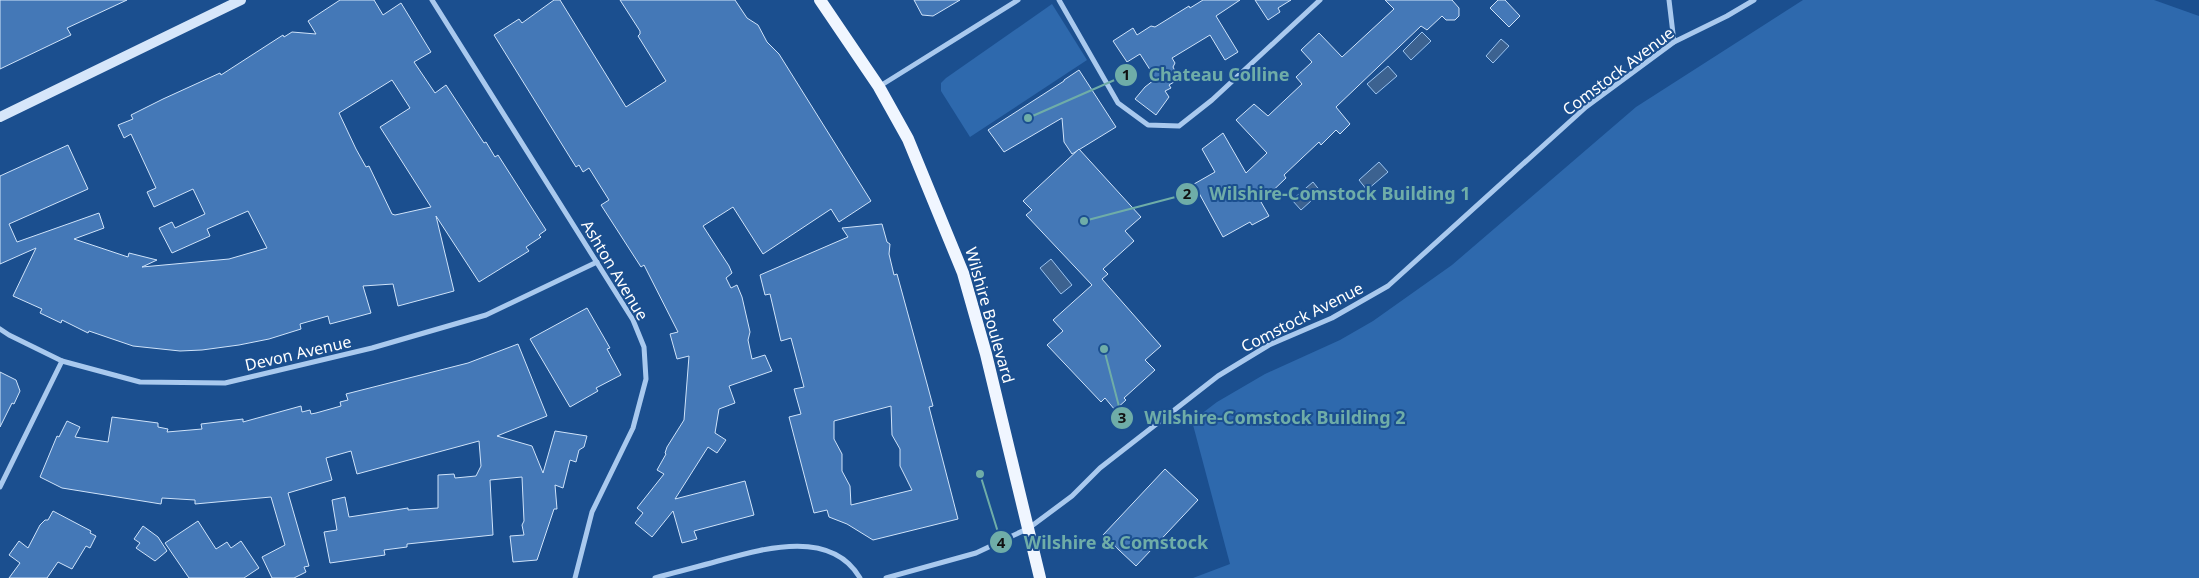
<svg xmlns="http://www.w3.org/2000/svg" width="2199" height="578" font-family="'Noto Sans',sans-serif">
<rect width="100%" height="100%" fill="#1b4f8f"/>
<g fill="#2e69ad">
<polygon points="1803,0 2154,0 2199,16 2199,578 1193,578 1230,564 1192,421 1217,402 1265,374 1340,340 1373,321 1452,265 1636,107"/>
<polygon points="1052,4 1087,60 970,137 941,91 941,83 946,78"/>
</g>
<g fill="#3c6290" stroke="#9cc4f0">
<polygon points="1422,32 1431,41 1411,60 1403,51"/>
<polygon points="1501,39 1509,46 1493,63 1486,56"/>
<polygon points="1388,66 1397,76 1376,94 1367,84"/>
<polygon points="1379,162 1388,172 1367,190 1359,180"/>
<polygon points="1313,182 1321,192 1301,210 1292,200"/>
<polygon points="1051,259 1072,285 1061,294 1040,268"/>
</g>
<g fill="#4478b7" stroke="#cfe3fa" fill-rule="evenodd">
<polygon points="0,0 127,0 67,28 71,35 0,69"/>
<path d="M340,0H374L383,15L401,3L431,52L414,62L435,93L446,85L484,143L486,142L495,157L498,155L546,230L539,235L541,237L526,247L529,251L479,282L436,216L454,291L398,306L393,284L363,286L371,313L330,324L328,316L300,324L301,329L269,339L239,345L202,350L180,351L133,346L89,331L88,333L62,320L61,323L40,313L42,309L13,296L36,248L0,264V176L68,145L88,189L9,224L17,242L99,213L104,228L74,239L128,257L129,253L157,260L142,267L229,259L267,248L248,211L207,229L210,236L172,253L159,228L172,222L175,228L205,214L193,189L154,207L147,192L156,188L131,134L124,138L118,125L133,119L131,115L163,99L220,73L221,75L283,35L284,37L292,32L316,34L308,21ZM392,80L410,108L380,127L431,207L395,215L392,214L369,166L366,167L356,149L339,113Z"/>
<polygon points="554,0 560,0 626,107 666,81 638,36 640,34 640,31 620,0 735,0 747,18 758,25 767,42 779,54 871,201 839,222 831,209 763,254 733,207 703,226 729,266 732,273 726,278 731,288 737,285 742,297 750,332 748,340 752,359 765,355 772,371 729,386 735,403 719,409 715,433 726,440 717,453 708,447 675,499 745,481 754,515 694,531 697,539 682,543 673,511 652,537 635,523 643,513 637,508 664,474 657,470 666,454 665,453 667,447 684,420 689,356 677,359 670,334 678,332 644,265 641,267 601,205 609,200 589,168 583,172 579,165 576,167 494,35 519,19 522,23"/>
<polygon points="914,0 960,0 933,16 922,15"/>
<polygon points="1203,0 1240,0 1216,16 1238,52 1225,60 1210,35 1172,58 1175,63 1173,67 1179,79 1169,85 1171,88 1165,91 1169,97 1156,115 1135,99 1145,87 1154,80 1152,77 1154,76 1140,54 1127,62 1113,41 1133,28 1137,35 1151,26 1155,27 1189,6 1190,8"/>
<polygon points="1255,0 1291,0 1278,8 1280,12 1268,20"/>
<polygon points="1385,0 1452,0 1459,8 1459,16 1455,20 1446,20 1442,16 1427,30 1421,26 1336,107 1350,124 1340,134 1336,130 1321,145 1319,142 1284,175 1286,178 1261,202 1269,216 1252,225 1250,222 1223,237 1194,184 1215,172 1202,149 1223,133 1246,173 1267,153 1236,120 1254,104 1268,116 1302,84 1296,77 1312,62 1301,50 1319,33 1342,57 1394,9"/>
<polygon points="1498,0 1505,0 1520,16 1509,27 1490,8"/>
<polygon points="1079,70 1116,127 1072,154 1064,142 1062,118 1004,152 988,130 1064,81 1064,80"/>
<polygon points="1079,149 1141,217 1125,231 1134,241 1103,269 1108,274 1102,279 1161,346 1145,360 1155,370 1124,398 1126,400 1115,410 1105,398 1101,402 1047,345 1063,331 1053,320 1092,285 1026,215 1032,210 1023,201"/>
<path d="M882,224L887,242L890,244L889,254L894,275L897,274L926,380L933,406L929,407L958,519L873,540L847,524L829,517L827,510L814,513L789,417L801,414L794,389L804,387L791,338L781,341L770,294L765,295L760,275L848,237L842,228ZM891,406L892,435L900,449V466L912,490L851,505L850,486L842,471V454L834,439V421Z"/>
<polygon points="587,308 610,348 607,349 621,375 596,388 598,391 570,407 530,339"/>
<polygon points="518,344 547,416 497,436 532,446 543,473 555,431 587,436 584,447 579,450 576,462 570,460 563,488 555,485 557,509 554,509 537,560 513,562 510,536 524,535 522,525 524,521 522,477 490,480 493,535 407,544 407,547 384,550 385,555 330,563 324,532 337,530 332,500 345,497 349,517 408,508 408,510 438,508 438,475 454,474 455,478 476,476 481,466 479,441 357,474 351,451 326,458 332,480 288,493 309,566 304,567 306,572 294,578 272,578 262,557 285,545 271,497 195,504 195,500 162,498 161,504 62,488 40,477 57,436 59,437 67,421 80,427 75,437 108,442 112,417 158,423 158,427 168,429 167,432 202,429 201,424 243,419 243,422 301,406 302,412 310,410 311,414 316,413 341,406 340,402 348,400 346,394 468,363"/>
<polygon points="0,372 16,380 20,391 14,404 12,403 0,427"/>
<polygon points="1165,469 1198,500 1136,566 1103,535"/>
<polygon points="53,511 91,531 90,533 96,536 90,548 86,546 72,569 58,562 47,578 9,578 20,563 9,555 19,541 28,548 40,525 45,520 48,520"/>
<polygon points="198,521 216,549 227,542 231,548 241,541 259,568 244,578 189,578 165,543"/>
<polygon points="143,526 158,537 167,551 155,561 136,548 140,543 134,539"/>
</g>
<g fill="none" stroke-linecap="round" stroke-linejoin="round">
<g stroke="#a9c9ee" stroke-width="5">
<polyline points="432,0 633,320 644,347 646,379 633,428 592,512 575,578"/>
<polyline points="1059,0 1118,103 1148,125 1179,126 1212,100 1320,0"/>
<polyline points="1669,0 1674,42"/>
<polyline points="880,86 1018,0"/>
<polyline points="0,329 9,335 62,361 140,382 225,383 372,348 486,315 597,262"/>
<polyline points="0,487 62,361"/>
<path d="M655,578C676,572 697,567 718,561C762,549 831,528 860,578"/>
<polyline points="886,578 976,553 1029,528 1072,496 1100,468 1218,376 1269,345 1332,318 1388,286 1586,107 1674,42 1727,16 1754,0"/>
</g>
<polyline stroke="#d6e6fa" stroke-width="10" points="0,117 241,0"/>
<polyline stroke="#f0f6ff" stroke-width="12" points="820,0 879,87 908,139 963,273 986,354 1040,578"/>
</g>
<g text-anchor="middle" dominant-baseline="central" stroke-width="4" stroke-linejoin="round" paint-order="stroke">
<g font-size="16" fill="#fff" stroke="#1b4f8f">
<text transform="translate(1618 71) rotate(-37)">Comstock Avenue</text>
<text transform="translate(615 270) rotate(59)">Ashton Avenue</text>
<text transform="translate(990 315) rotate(74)">Wilshire Boulevard</text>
<text transform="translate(1302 317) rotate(-27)">Comstock Avenue</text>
<text transform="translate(298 353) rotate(-13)">Devon Avenue</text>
</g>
</g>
<path fill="none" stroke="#6fada8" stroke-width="2" d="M1028 118L1126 75M1084 221L1187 194M1104 349L1122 418M980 474L1001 542"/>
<g fill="#6fada8" stroke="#1b4f8f" stroke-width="2">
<circle cx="1028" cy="118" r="5"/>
<circle cx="1084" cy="221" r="5"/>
<circle cx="1104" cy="349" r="5"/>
<circle cx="980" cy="474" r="5"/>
<circle cx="1126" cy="75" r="12"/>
<circle cx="1187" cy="194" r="12"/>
<circle cx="1122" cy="418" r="12"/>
<circle cx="1001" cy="542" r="12"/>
</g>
<g font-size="15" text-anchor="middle" font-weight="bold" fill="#111">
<text x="1126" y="80">1</text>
<text x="1187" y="199">2</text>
<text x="1122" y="423">3</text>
<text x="1001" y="548">4</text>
</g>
<g font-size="18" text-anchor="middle" font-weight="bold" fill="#6fada8" stroke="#1b4f8f" stroke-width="4" stroke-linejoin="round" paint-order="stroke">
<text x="1219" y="81">Chateau Colline</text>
<text x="1340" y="200">Wilshire-Comstock Building 1</text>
<text x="1275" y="424">Wilshire-Comstock Building 2</text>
<text x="1116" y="549">Wilshire &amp; Comstock</text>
</g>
</svg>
